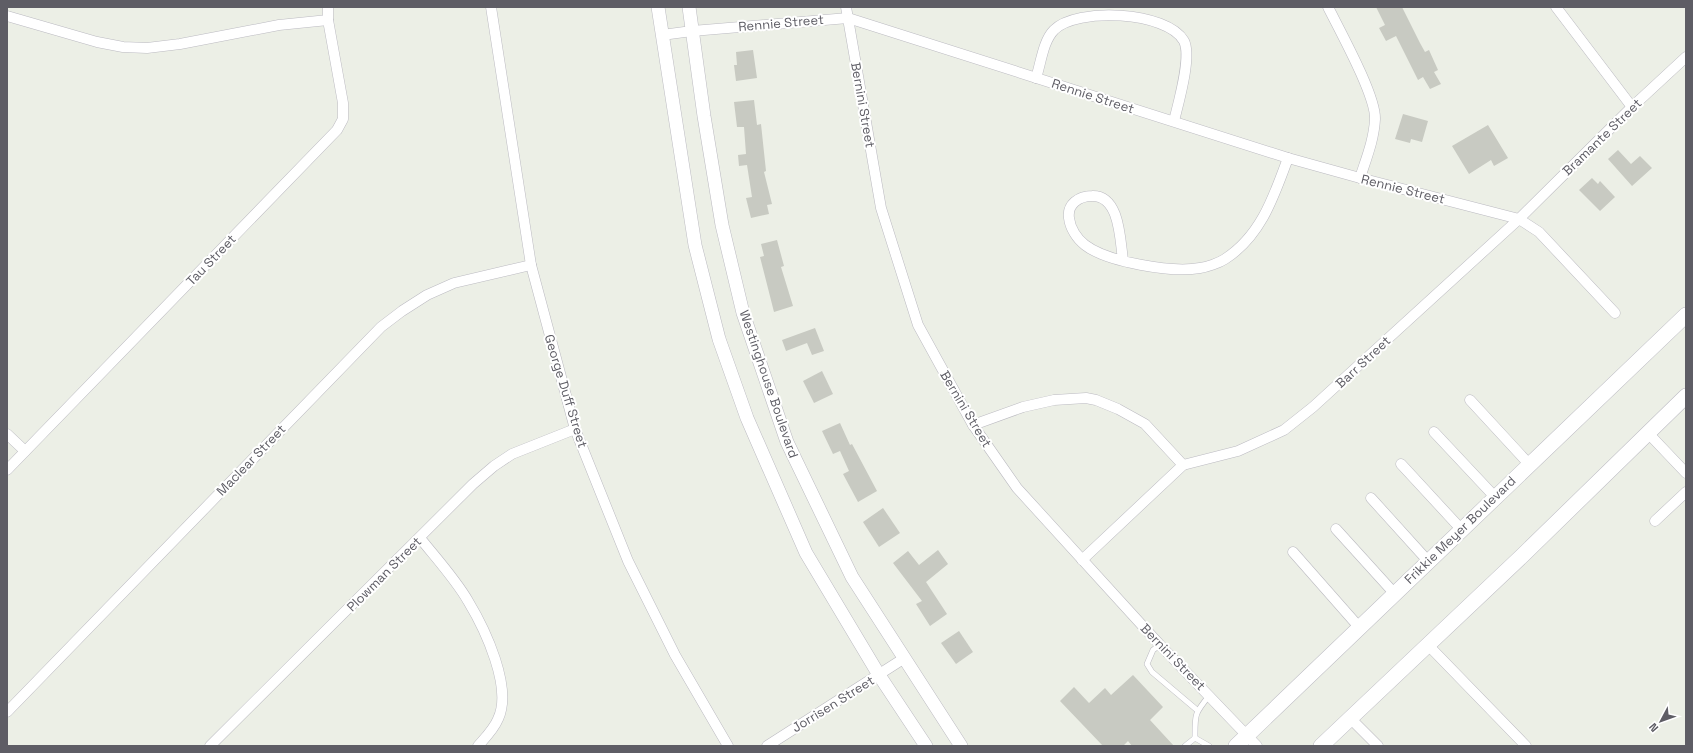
<svg xmlns="http://www.w3.org/2000/svg" width="1693" height="753" font-family="'Space Grotesk',sans-serif">
<rect width="100%" height="100%" fill="#ecefe6"/>
<g fill="#c8cac2">
<polygon points="1376,7 1402,7 1420,43 1425,52 1429,50 1438,70 1434,72 1441,84 1430,89 1423,77 1418,80 1396,36 1386,41 1379,28 1385,25"/>
<polygon points="753,50 757,78 736,81 734,65 737,65 736,52"/>
<polygon points="754,100 757,125 761,124 766,171 764,172 772,204 767,205 769,214 751,218 746,198 752,197 747,165 739,166 738,155 746,154 744,127 737,127 734,102"/>
<polygon points="1403,114 1428,121 1422,142 1411,139 1410,143 1395,139"/>
<polygon points="1488,125 1508,158 1494,166 1491,160 1469,174 1452,146"/>
<polygon points="1618,150 1631,164 1640,156 1652,168 1632,186 1608,159"/>
<polygon points="1592,178 1598,184 1600,181 1615,197 1600,211 1579,190"/>
<polygon points="777,240 784,266 781,267 793,306 774,312 760,257 764,256 761,244"/>
<polygon points="815,328 824,351 812,355 807,343 786,351 782,340"/>
<polygon points="822,371 833,394 814,403 803,381"/>
<polygon points="840,423 850,445 852,444 877,491 858,502 843,474 849,471 840,451 833,454 822,431"/>
<polygon points="883,508 900,533 879,547 863,522"/>
<polygon points="938,550 948,564 926,582 947,614 930,626 916,604 922,601 893,563 908,551 919,565"/>
<polygon points="959,631 973,652 956,664 941,643"/>
<polygon points="1133,675 1163,707 1150,720 1174,746 1132,746 1128,741 1123,746 1103,746 1060,701 1074,687 1089,703 1105,688 1111,695"/>
</g>
<g fill="none" stroke-linecap="round" stroke-linejoin="round">
<g stroke="#bbbac1" stroke-width="6">
<g id="service">
<polyline points="1160,645 1153,650 1147,664 1152,672 1197,710"/>
<path d="M1195,738C1195,715 1194,714 1209,696"/>
<polyline points="1185,746 1195,738 1209,746"/>
</g>
</g>
<g stroke="#bbbac1" stroke-width="11">
<g id="minor">
<polyline points="491,7 531,265 575,429 628,561 675,655 728,746"/>
<polyline points="846,7 881,208 918,325 973,425 1017,488 1160,645 1257,746"/>
<path d="M1328,7C1340,31 1376,96 1375,119C1374,140 1366,159 1360,178"/>
<polyline points="1556,7 1632,107"/>
<polyline points="7,16 97,42 123,47 147,48 180,44 279,25 328,20"/>
<polyline points="662,35 692,31 848,18 1288,158 1360,178 1519,219 1539,232 1615,313"/>
<path d="M1036,78C1041,63 1043,41 1054,30C1076,7 1167,11 1184,41C1192,57 1178,104 1174,121"/>
<path d="M1123,260C1120,240 1120,195 1092,196C1079,196 1067,204 1069,218C1070,228 1077,239 1085,245C1107,262 1172,273 1200,268C1207,267 1219,263 1225,259C1261,236 1274,196 1288,158"/>
<polyline points="1470,400 1529,464"/>
<polyline points="973,425 1023,407 1054,400 1086,398 1096,400 1118,409 1145,424 1183,465"/>
<polyline points="1434,432 1495,497"/>
<polyline points="1648,433 1686,473"/>
<polyline points="7,434 25,451"/>
<polyline points="1401,464 1461,529"/>
<polyline points="7,470 337,130 343,119 343,103 328,20 328,7"/>
<polyline points="1371,498 1428,561"/>
<polyline points="1655,521 1686,492"/>
<polyline points="1336,529 1394,593"/>
<path d="M420,538C436,558 456,580 468,601C485,629 513,688 498,719C494,729 485,738 478,746"/>
<polyline points="1293,552 1359,627"/>
<polyline points="1082,560 1183,465 1238,451 1284,430 1313,407 1519,219 1632,107 1686,57"/>
<polyline points="1428,645 1526,746"/>
<polyline points="7,712 381,327 402,311 427,295 454,283 531,265"/>
<polyline points="1351,719 1378,746"/>
<polyline points="210,746 473,484 494,466 512,454 575,429"/>
<polyline points="767,746 903,659"/>
</g>
</g>
<g stroke="#bbbac1" stroke-width="14">
<g id="tertiary">
<polyline points="658,7 695,245 719,339 747,418 806,553 879,675 926,746"/>
<polyline points="689,7 704,116 722,225 743,313 787,442 852,577 961,746"/>
</g>
</g>
<g stroke="#bcbbc3" stroke-width="16">
<g id="secondary">
<polyline points="1236,746 1686,315"/>
<polyline points="1321,746 1523,555 1686,396"/>
</g>
</g>
<use href="#service" stroke="#fff" stroke-width="5"/>
<use href="#minor" stroke="#fff" stroke-width="10"/>
<use href="#tertiary" stroke="#fff" stroke-width="13"/>
<use href="#secondary" stroke="#fff" stroke-width="15"/>
</g>
<g text-anchor="middle" dominant-baseline="central" stroke-width="4" stroke-linejoin="round" paint-order="stroke">
<g font-size="13" fill="#5e5d65" stroke="#fff">
<text transform="translate(781 23) rotate(-5)">Rennie Street</text>
<text transform="translate(1093 96) rotate(18)">Rennie Street</text>
<text transform="translate(863 105) rotate(80)">Bernini Street</text>
<text transform="translate(1602 137) rotate(-44)">Bramante Street</text>
<text transform="translate(1403 189) rotate(14)">Rennie Street</text>
<text transform="translate(211 260) rotate(-46)">Tau Street</text>
<text transform="translate(1363 362) rotate(-43)">Barr Street</text>
<text transform="translate(769 384) rotate(71)">Westinghouse Boulevard</text>
<text transform="translate(566 391) rotate(73)">George Duff Street</text>
<text transform="translate(966 409) rotate(59)">Bernini Street</text>
<text transform="translate(251 460) rotate(-46)">Maclear Street</text>
<text transform="translate(1460 530) rotate(-44)">Frikkie Meyer Boulevard</text>
<text transform="translate(384 574) rotate(-45)">Plowman Street</text>
<text transform="translate(1173 657) rotate(46)">Bernini Street</text>
<text transform="translate(833 704) rotate(-32)">Jorrisen Street</text>
</g>
</g>
<rect width="1693" height="753" fill="none" stroke="#5e5d65" stroke-width="16"/>
<g transform="translate(1661 721) rotate(229)" stroke="#ffffff" stroke-width="3" paint-order="stroke">
<path d="M0-3L7 15L0 10L-7 15Z" fill="#5e5d65"/>
<text y="-6" font-size="11" font-weight="bold" text-anchor="middle" fill="#5e5d65">N</text>
</g>
</svg>
